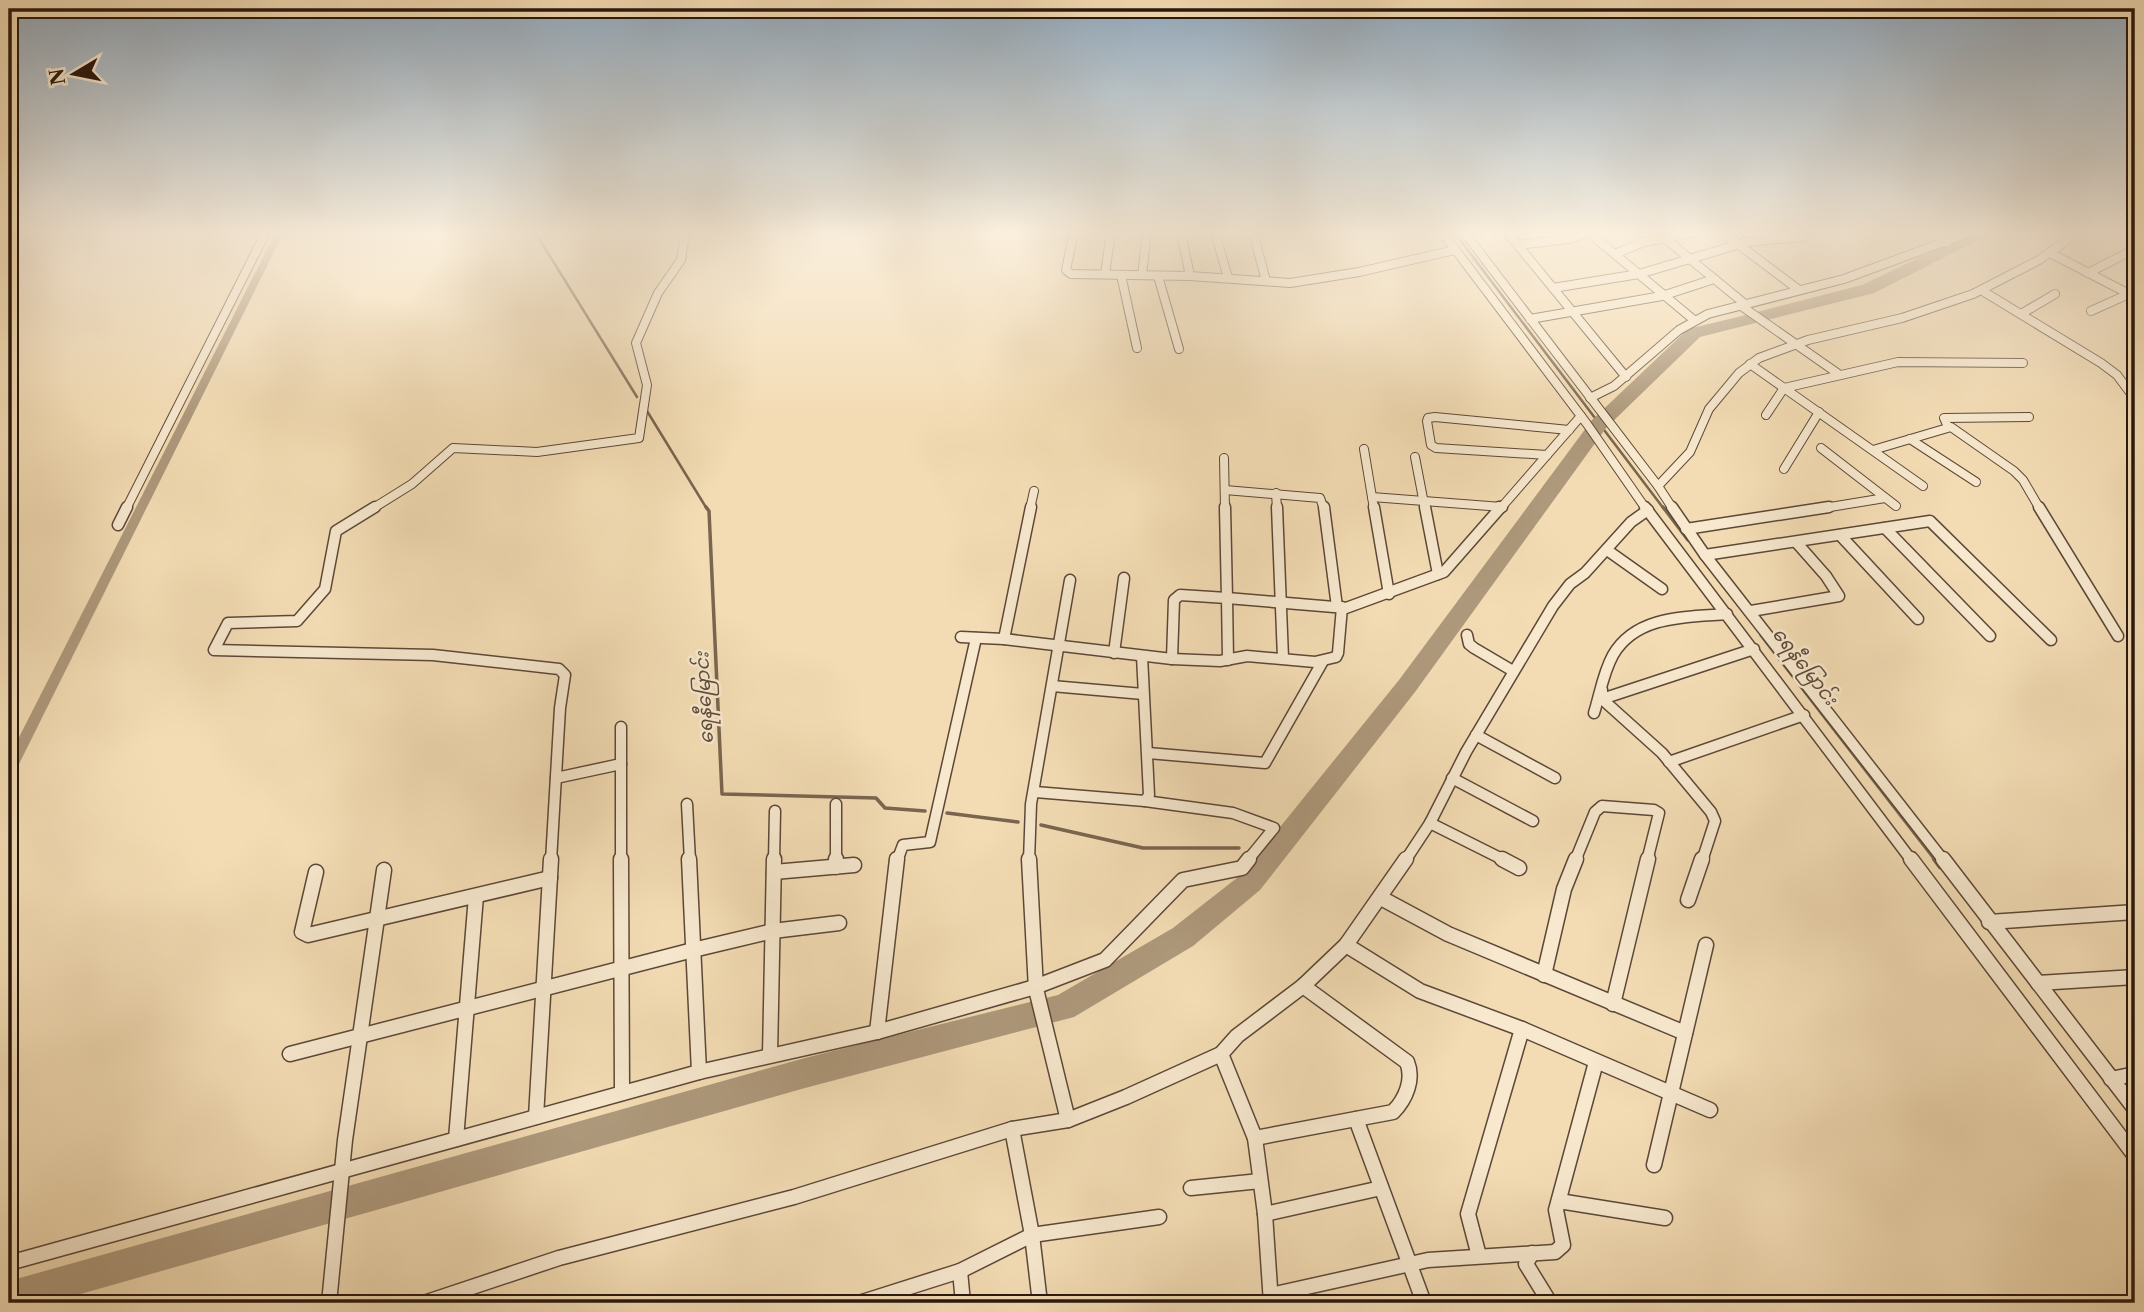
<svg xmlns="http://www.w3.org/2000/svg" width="2144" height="1312" font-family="'Libre Caslon Text','Noto Sans Myanmar',serif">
<rect width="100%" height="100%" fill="#f3dcb4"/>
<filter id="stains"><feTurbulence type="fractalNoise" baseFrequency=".00286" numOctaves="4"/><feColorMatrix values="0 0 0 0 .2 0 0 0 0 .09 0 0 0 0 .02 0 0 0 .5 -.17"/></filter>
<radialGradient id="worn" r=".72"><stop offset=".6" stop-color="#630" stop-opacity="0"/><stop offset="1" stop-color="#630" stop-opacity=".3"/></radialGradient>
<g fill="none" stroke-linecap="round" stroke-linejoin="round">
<g stroke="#796550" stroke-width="2.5">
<polyline points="535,232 637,397"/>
<polyline points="1454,232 1664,509"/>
<polyline points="647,411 707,509"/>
</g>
<g stroke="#796550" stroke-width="3.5">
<polyline points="706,507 709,511 722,794 876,798 885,808 925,811"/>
<polyline points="1663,507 1688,540"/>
<polyline points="1761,635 1936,861"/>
<polyline points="947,813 1018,822"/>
<polyline points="1041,825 1143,848 1239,848"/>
<polyline points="1263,850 1276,850"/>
</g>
<polyline stroke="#796550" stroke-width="4.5" points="1934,859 1940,867"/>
<polygon fill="#ae997c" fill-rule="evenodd" points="276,232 284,232 14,774 9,775 9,757"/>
<polygon fill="#ae997c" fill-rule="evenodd" points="1973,232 1994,232 1874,293 1700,337 1606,428 1415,692 1260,890 1193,946 1074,1017 805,1088 49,1303 9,1303 9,1281 805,1058 1058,995 1173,928 1242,874 1399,680 1592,420 1688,329 1750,314 1755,315 1757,312 1862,285"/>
<g stroke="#5c4838" stroke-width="10">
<g id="minor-far2">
<polyline points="1074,232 1066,270 1071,274 1190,276 1290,283 1359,272 1455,250"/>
<polyline points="1181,232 1190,276"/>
<polyline points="1215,232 1228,278"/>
<polyline points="1253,232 1266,281"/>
<polyline points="1442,232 1587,424 1646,509"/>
<polyline points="1464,232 1658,486"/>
<polyline points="1507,232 1626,377"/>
<polyline points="1588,232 1694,320"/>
<polyline points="1657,232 1745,304"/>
<polyline points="1722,232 1799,290"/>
<polyline points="1933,232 1947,243"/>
<polyline points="1518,245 1569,239 1589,232"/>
<polyline points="2050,253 2135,297"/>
<polyline points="1615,254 1644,242 1697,232"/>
<polyline points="2088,273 2135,249"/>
<polyline points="1105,274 1111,232"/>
<polyline points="1121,275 1137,348"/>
<polyline points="1142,275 1147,232"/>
<polyline points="1158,276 1179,349"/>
<polyline points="1553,288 1639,274 1747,242 1804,237"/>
<polyline points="1981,290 2101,363 2117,375 2135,399"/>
<polyline points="1740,305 1840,375"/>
<polyline points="2091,311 2133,292"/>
<polyline points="2021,314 2055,294"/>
<polyline points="1530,319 1662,296 1714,279"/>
<polyline points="1750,364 1923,486"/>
<polyline points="1590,398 1614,386 1679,330 1708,314 1844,279 1971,232"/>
<polyline points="1766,415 1784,388 1898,362 2023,363"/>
<polyline points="1948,427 1944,418 2029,417"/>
<polyline points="1910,439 1976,482"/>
<polyline points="1821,448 1896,506"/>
<polyline points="1364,449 1374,509"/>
<polyline points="1873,450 1951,427 2014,471 2023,480 2040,509"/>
<polyline points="1547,455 1436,448 1431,445 1427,421 1428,418 1435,417 1569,430"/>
<polyline points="1415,457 1425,509"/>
<polyline points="1224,458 1225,509"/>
<polyline points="1784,469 1819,412"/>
<polyline points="1225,490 1320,498 1324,509"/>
<polyline points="1276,493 1277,509"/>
<polyline points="1372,497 1502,507"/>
<polyline points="126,509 266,232"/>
<polyline points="372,509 412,484 453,448 537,452 639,438 647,385 636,343 658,293 681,260 685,232"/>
<polyline points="1030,509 1034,491"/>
<polyline points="1500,509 1581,416"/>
<polyline points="1673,509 1658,486 1690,452 1709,409 1739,373 1759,358 1808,340 1902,318 1973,294 2039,260 2078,232"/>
<polyline points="1818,509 1885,498"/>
</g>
</g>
<g stroke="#5c4838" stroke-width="13">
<g id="minor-far1">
<polyline points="375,507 336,531 325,589 297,621 228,623 214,650 433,655 559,669 565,675 560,708 551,861"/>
<polyline points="1225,507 1227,598 1346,608 1444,572 1501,507"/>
<polyline points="1277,507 1283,658"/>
<polyline points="1324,507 1337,607"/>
<polyline points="1374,507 1389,594"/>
<polyline points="1425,507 1438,574"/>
<polyline points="1499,507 1502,507"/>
<polyline points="1645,507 1912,861"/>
<polyline points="1672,507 1705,555 1944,861"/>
<polyline points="2039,507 2118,636"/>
<polyline points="118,525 127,507"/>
<polyline points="1885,528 1990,636"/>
<polyline points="1686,529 1829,507"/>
<polyline points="1840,535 1918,619"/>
<polyline points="1607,550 1662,589"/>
<polyline points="1705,555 1930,521 2051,640"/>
<polyline points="1751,611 1839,596 1826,576 1796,542"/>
<polyline points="1467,635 1469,644 1474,648 1513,671"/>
<polyline points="961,637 1004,639 1172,659 1220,661 1247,656 1315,662 1336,657 1338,653 1342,607"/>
<polyline points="1004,639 1031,507"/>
<polyline points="1114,653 1124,578"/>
<polyline points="1142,656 1149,795 1145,801"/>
<polyline points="1172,659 1174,600 1180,595 1227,598 1228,660"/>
<polyline points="1052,686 1143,694"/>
<polyline points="1602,690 1602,699 1662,753 1711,812 1715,821 1702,861"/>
<polyline points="1602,699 1754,649"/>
<path d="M1594,713C1600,694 1603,673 1613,655C1636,615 1687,617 1727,614"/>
<polyline points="621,727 621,861"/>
<polyline points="1476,735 1555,778"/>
<polyline points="1148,753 1265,763 1323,661"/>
<polyline points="1669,762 1804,715"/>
<polyline points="556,778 621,764"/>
<polyline points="1452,778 1533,821"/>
<polyline points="1035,792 1145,801 1233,813 1274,828 1247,861"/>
<polyline points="687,804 690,861"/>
<polyline points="836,804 836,861"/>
<polyline points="1430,823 1506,861"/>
<polyline points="774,861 775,811"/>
<polyline points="897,861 903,845 930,842 976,638"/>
<polyline points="1029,861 1031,804 1070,580"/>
<polyline points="1405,861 1430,823 1466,752 1553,606 1570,584 1585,573 1631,522 1648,510"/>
<polyline points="1575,861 1595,812 1602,806 1654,810 1659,813 1647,861"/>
</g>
</g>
<g stroke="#5c4838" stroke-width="17">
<g id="minor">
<polyline points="621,859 622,1093"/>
<polyline points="689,859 699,1072"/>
<polyline points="836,859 836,867"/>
<polyline points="1029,859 1036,989 1068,1120"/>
<polyline points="1502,859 1519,868"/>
<polyline points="1911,859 2135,1156"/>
<polyline points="1943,859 2135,1109"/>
<polyline points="316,872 302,932 308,935 550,878"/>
<polyline points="774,872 854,865"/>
<polyline points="1381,898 1448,934 1685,1033"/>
<polyline points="1688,900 1702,859"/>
<polyline points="1989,922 2135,912"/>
<polyline points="1346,945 1420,991 1522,1029 1710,1110"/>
<polyline points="1544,975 1564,889 1576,859"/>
<polyline points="2038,983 2135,977"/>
<polyline points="1613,1004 1648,859"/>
<polyline points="877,1032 897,859"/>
<polyline points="290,1054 693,950 773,931 839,923"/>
<polyline points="1221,1054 1255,1138 1265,1214 1271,1303"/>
<polyline points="770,1055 774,859"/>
<polyline points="2111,1079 2135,1074"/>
<polyline points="536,1117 551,859"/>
<polyline points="1356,1119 1424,1303"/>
<polyline points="1012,1129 1032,1235 1040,1303"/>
<path d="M1255,1138L1393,1112C1406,1099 1414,1079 1407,1062L1303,986"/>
<polyline points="456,1139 476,896"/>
<polyline points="1654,1165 1706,945"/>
<polyline points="1191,1188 1260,1181"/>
<polyline points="1559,1201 1665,1218"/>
<polyline points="1265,1214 1381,1188"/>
<polyline points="1532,1253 1526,1264 1550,1303"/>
<polyline points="1479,1256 1468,1214 1522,1029"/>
<polyline points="9,1263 699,1072 877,1032 1035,987 1105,960 1183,880 1242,868 1249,859"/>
<polyline points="960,1271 963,1303"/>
<polyline points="1271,1295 1428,1260 1555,1252 1563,1245 1556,1210 1596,1062"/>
<polyline points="329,1303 345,1140 384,870"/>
<polyline points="424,1303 559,1258 794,1197 1012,1129 1068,1120 1126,1097 1221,1054 1237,1036 1303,986 1346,945 1406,859"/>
<polyline points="859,1303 960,1271 1032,1235 1159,1217"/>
</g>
</g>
<use href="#minor-far2" stroke="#f7e8ce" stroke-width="8"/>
<use href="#minor-far1" stroke="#f7e8ce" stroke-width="10"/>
<use href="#minor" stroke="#f7e8ce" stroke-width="14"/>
</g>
<linearGradient id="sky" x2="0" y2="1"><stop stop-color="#91a9bd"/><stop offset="0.56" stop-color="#faefdd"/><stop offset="1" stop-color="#faefdd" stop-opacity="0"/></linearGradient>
<rect width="2144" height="416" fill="url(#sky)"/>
<g text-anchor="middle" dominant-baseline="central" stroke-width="5" stroke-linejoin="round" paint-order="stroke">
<g font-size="19" font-style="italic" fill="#5e4b3a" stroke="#f7e8ce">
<text transform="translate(1805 666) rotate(52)">ရေနီမြောင်း</text>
<text transform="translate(704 698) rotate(-93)">ရေနီမြောင်း</text>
</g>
</g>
<rect width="2144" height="1312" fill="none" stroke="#f3dcb4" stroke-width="35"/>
<rect x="10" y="10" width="2123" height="1291" fill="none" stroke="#29170e" stroke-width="3.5"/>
<rect x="18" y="18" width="2109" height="1277" fill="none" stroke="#29170e" stroke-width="2"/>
<g transform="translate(74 74) rotate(260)" stroke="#f7e8ce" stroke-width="5" paint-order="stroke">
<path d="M0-5L12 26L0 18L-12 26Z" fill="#29170e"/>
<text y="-10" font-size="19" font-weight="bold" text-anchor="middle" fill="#29170e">N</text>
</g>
<rect width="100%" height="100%" filter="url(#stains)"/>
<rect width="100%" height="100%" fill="url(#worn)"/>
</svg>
